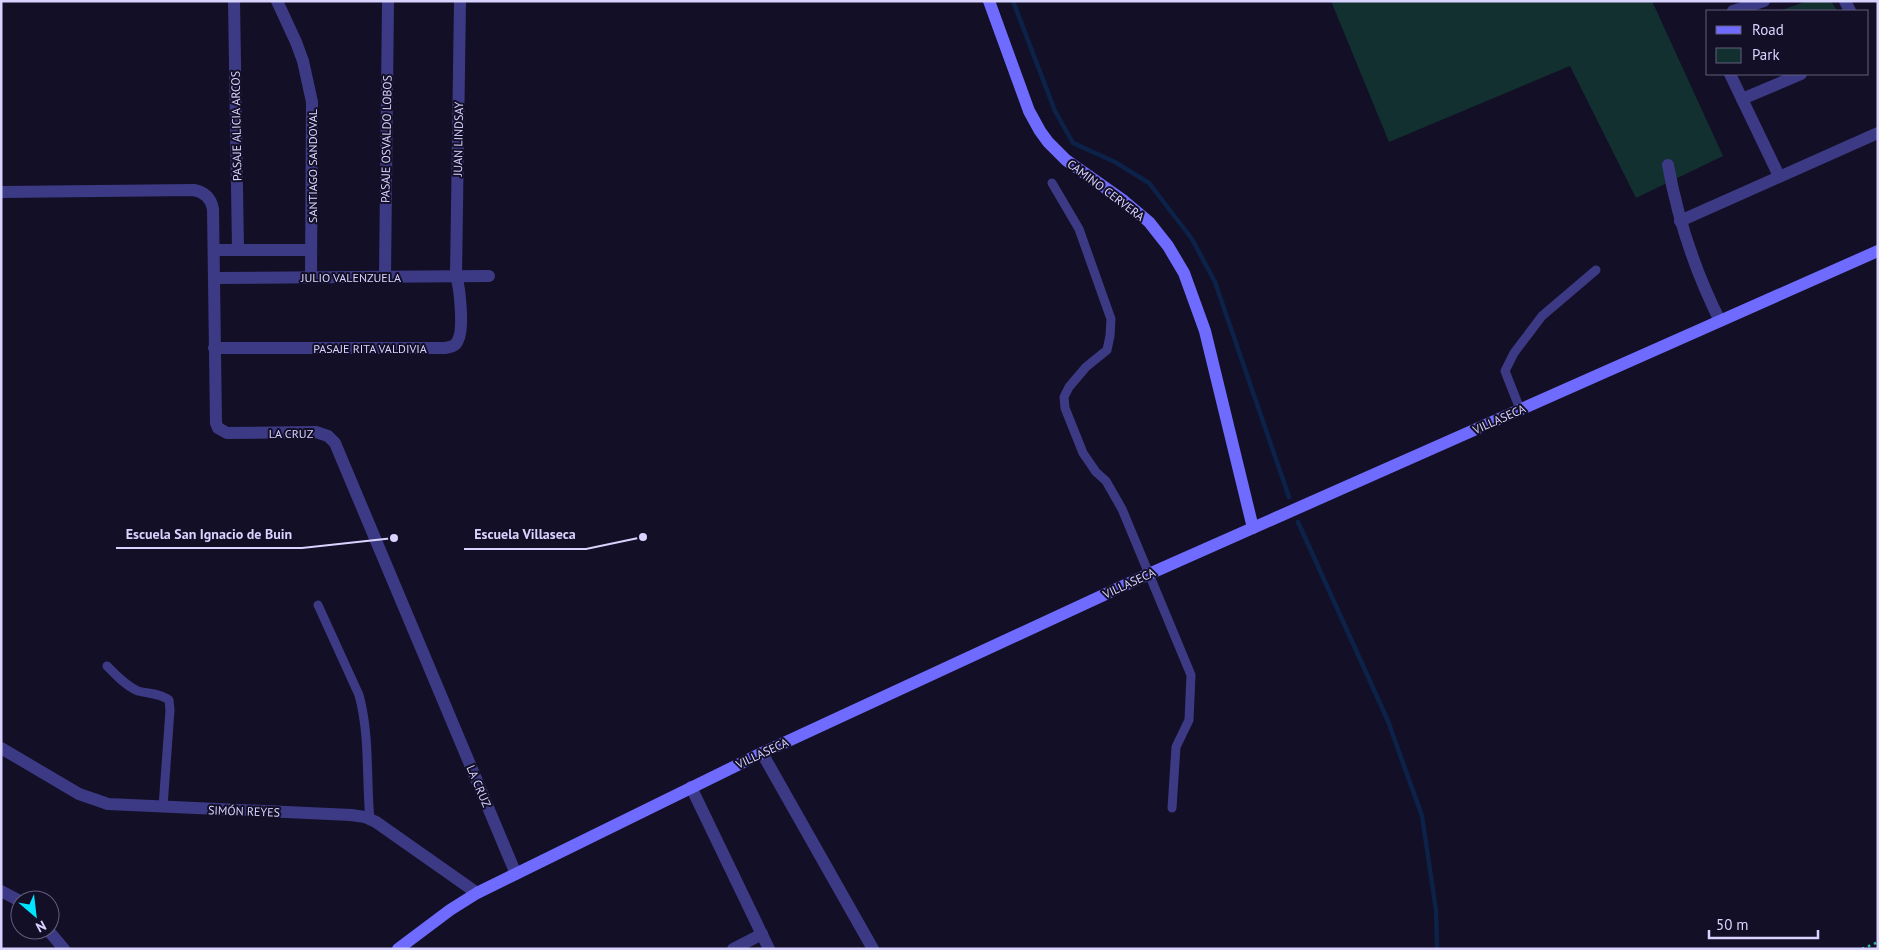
<svg xmlns="http://www.w3.org/2000/svg" width="1879" height="950" font-family="'PT Sans',sans-serif">
<rect width="100%" height="100%" fill="#130f26"/>
<g fill="#12302f">
<polygon points="1331,1 1652,1 1723,156 1636,198 1570,66 1389,142"/>
<polygon points="1807,1 1831,1 1837,11 1779,11"/>
</g>
<g fill="none" stroke-linecap="round" stroke-linejoin="round">
<g stroke="#0c2248" stroke-width="4.5">
<polyline points="1013,1 1055,111 1073,143 1115,162 1149,183 1192,239 1215,282 1289,497"/>
<polyline points="1298,522 1388,721 1422,816 1436,910 1437,949"/>
</g>
<polyline stroke="#2fb8b0" stroke-width="2.5" stroke-dasharray="2.5 4" stroke-linecap="butt" points="1862,949 1878,942"/>
<g stroke="#3d3a85" stroke-width="9">
<polyline points="1052,183 1079,229 1111,319 1110,336 1107,350 1086,367 1069,387 1064,397 1065,408 1083,453 1096,472 1106,481 1122,509 1191,675 1189,720 1176,747 1172,808"/>
<polyline points="1520,409 1505,371 1514,353 1542,316 1596,270"/>
<path d="M318,605L359,695C370,735 366,778 370,820"/>
<path d="M107,666C116,675 126,686 138,691C149,694 159,693 169,700L170,710L163,807"/>
</g>
<g stroke="#3d3a85" stroke-width="12">
<polyline points="234,1 238,250"/>
<polyline points="277,1 296,42 303,61 312,102 311,276"/>
<polyline points="1845,1 1850,11"/>
<polyline points="1733,11 1764,1"/>
<polyline points="1730,74 1779,176"/>
<polyline points="1742,99 1801,74"/>
<path d="M1668,165C1678,220 1695,271 1720,321"/>
<path d="M1,192L194,190C204,192 211,198 213,209L216,423L218,428L227,433L316,432L328,436L335,443L516,874"/>
<polyline points="1680,221 1878,133"/>
<polyline points="214,250 311,250"/>
<polyline points="385,276 388,1"/>
<polyline points="214,278 489,276"/>
<path d="M214,348H445C451,347 456,346 458,340C464,329 460,288 456,276L460,1"/>
<polyline points="1,748 79,794 108,804 351,815 365,817 376,822 477,893"/>
<polyline points="762,753 873,949"/>
<polyline points="691,787 769,949"/>
<polyline points="1,891 20,901"/>
<polyline points="48,930 64,949"/>
<polyline points="733,949 762,934"/>
</g>
<g stroke="#6f6bff" stroke-width="12">
<polyline points="989,1 1029,111 1040,131 1048,142 1066,160 1124,201 1149,222 1168,246 1184,273 1205,331 1253,528"/>
<polyline points="398,949 450,910 477,893 762,753 1149,574 1878,251"/>
</g>
</g>
<g text-anchor="middle" dominant-baseline="central" stroke-width="4" stroke-linejoin="round" paint-order="stroke">
<g font-size="12" fill="#d9d4ff" stroke="#130f26">
<text transform="translate(236 126) rotate(-91)">PASAJE ALICIA ARCOS</text>
<text transform="translate(386 139) rotate(-89)">PASAJE OSVALDO LOBOS</text>
<text transform="translate(458 139) rotate(-89)">JUAN LINDSAY</text>
<text transform="translate(312 166) rotate(-90)">SANTIAGO SANDOVAL</text>
<text transform="translate(1106 190) rotate(37)">CAMINO CERVERA</text>
<text x="351" y="277">JULIO VALENZUELA</text>
<text x="370" y="348">PASAJE RITA VALDIVIA</text>
<text transform="translate(1499 419) rotate(-24)">VILLASECA</text>
<text x="291" y="433">LA CRUZ</text>
<text transform="translate(1129 583) rotate(-25)">VILLASECA</text>
<text transform="translate(762 753) rotate(-25)">VILLASECA</text>
<text transform="translate(479 786) rotate(67)">LA CRUZ</text>
<text transform="translate(244 811) rotate(2)">SIMÓN REYES</text>
</g>
</g>
<path fill="none" stroke="#d9d4ff" stroke-width="2" d="M394 538L302 548H116M643 537L586 549H464"/>
<g fill="#d9d4ff" stroke="#130f26" stroke-width="2">
<circle cx="394" cy="538" r="5"/>
<circle cx="643" cy="537" r="5"/>
</g>
<g font-size="14" text-anchor="middle" font-weight="bold" fill="#d9d4ff" stroke="#130f26" stroke-width="4" stroke-linejoin="round" paint-order="stroke">
<text x="209" y="539">Escuela San Ignacio de Buin</text>
<text x="525" y="539">Escuela Villaseca</text>
</g>
<rect width="1879" height="950" fill="none" stroke="#d9d4ff" stroke-width="5"/>
<rect x="1706" y="10" width="162" height="65" fill="#130f26" stroke="#625e7d"/>
<rect x="1716" y="26" width="25" height="8" fill="#6f6bff" stroke="#625e7d"/>
<text x="1752" y="35" font-size="15" fill="#d9d4ff">Road</text>
<rect x="1716" y="48" width="25" height="15" fill="#12302f" stroke="#625e7d"/>
<text x="1752" y="60" font-size="15" fill="#d9d4ff">Park</text>
<g transform="translate(35 915) rotate(152)"><circle r="24" fill="#130f26" stroke="#625e7d"/>
<path d="M0-4L9 19L0 12L-9 19Z" fill="#00e5ff"/>
<text y="-8" font-size="14" font-weight="bold" text-anchor="middle" fill="#d9d4ff">N</text>
</g>
<path d="M1709 930v8h109v-8" fill="none" stroke="#d9d4ff" stroke-width="2.5"/>
<text x="1716" y="930" font-size="15" fill="#d9d4ff" stroke="#130f26" stroke-width="4" paint-order="stroke">50 m</text>
</svg>
